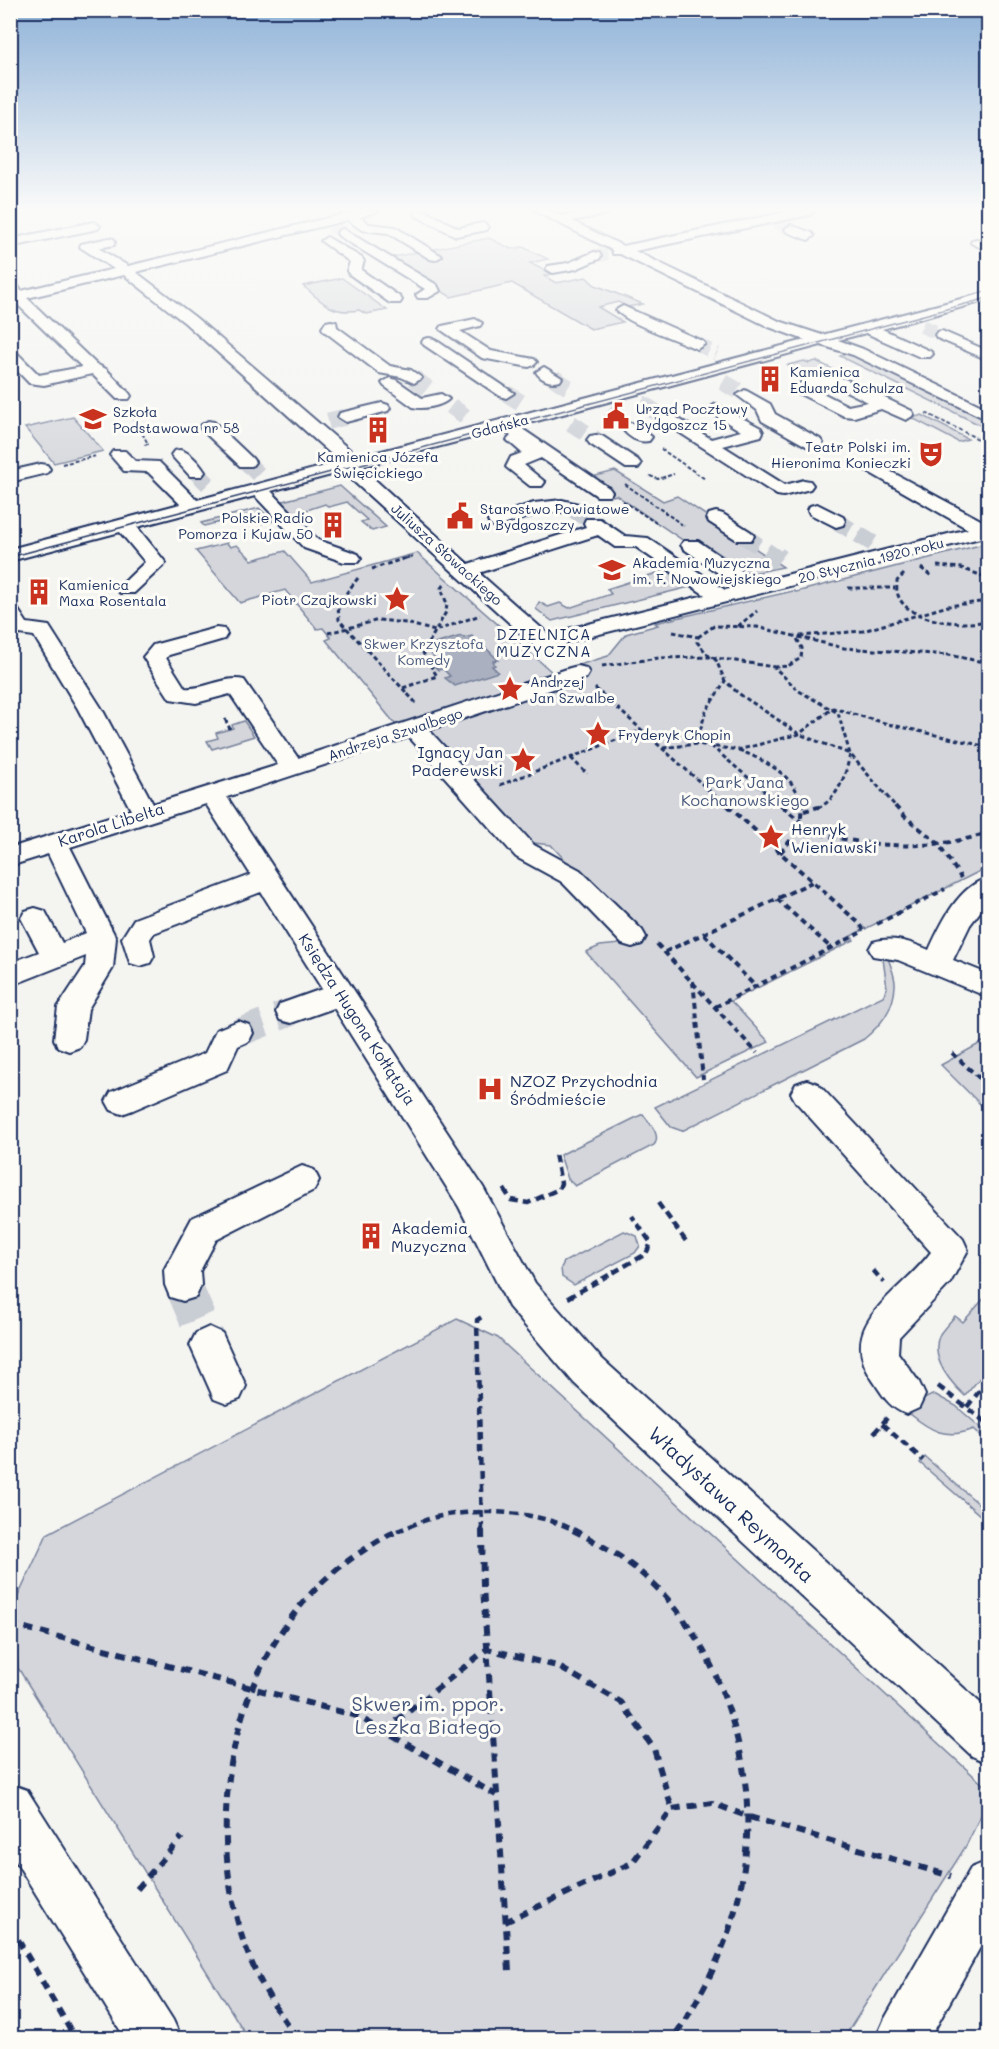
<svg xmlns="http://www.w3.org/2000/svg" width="999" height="2049" font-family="Mali,sans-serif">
<rect width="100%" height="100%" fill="#f4f4f1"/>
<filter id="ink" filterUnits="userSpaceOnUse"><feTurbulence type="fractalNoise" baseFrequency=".0167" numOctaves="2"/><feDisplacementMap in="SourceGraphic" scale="12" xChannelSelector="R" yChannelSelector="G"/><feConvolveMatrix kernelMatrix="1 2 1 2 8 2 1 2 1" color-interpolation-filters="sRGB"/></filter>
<g filter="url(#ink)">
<g fill="#d4d6db" stroke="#78829c" stroke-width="1.5">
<polygon points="489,238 511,249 523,247 548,259 530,263 551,274 544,276 556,283 586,277 595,285 643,304 628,307 618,302 598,307 623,322 591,329 512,283 451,297 388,258"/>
<path d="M342,278L387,310L366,314L359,310C331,315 323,302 303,286Z"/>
<polygon points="848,353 988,419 988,429 840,356"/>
<polygon points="804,361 809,363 816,361 847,376 836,379 829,375 811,380 804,373 788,365"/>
<polygon points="922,415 968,439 958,442 912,418"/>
<polygon points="73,417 103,451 54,463 25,428"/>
<polygon points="615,471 663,501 677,496 783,567 744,575 696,544 684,541 616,495 613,496 584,479"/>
<polygon points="340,486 386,527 372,531 361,522 367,520 347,502 329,507 325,504 292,515 279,502"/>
<polygon points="259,508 273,521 260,524 249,515 204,526 201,523"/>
<polygon points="227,543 230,547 237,545 252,560 285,551 312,582 417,553 553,673 608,656 626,634 658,625 655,623 793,591 796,592 988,543 988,867 851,936 854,940 731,1001 769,1042 696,1077 586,952 600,946 641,942 551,845 516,841 414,728 396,725 326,640 331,638 323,628 317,629 285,590 240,603 196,551"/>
<polygon points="672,568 698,585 552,621 536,609 539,602 548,607 560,603 569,608 611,594 607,589"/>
<polygon points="244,721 254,736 212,749 207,741 218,738 216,733 233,728 232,725"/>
<path d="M888,957C890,966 896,977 895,986C894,1009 881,1025 864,1039L682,1131L671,1127L655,1107L883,996L887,988L883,959Z"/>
<polygon points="988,1039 988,1112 941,1065"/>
<path d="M643,1114C649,1123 662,1135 654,1145L575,1186L568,1179L560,1155Z"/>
<polygon points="624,1231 637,1236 640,1246 635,1253 574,1285 562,1277 561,1268 564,1262"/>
<path d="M988,1294V1368L965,1396C949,1381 929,1357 940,1334C944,1328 950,1322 955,1316L963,1322Z"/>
<polygon points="457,1319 498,1338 988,1789 988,1801 966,1846 844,2038 248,2038 18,1668 14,1605 47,1534"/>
<path d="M934,1394L956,1406L988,1434V1442L974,1429C946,1440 931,1431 910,1414L922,1400Z"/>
<polygon points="925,1457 988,1512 988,1522 920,1463"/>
</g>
<polygon fill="#aab0bf" stroke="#717c98" stroke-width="1.5" points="461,636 464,638 472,636 481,649 486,648 498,660 493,661 495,665 492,666 498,672 455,686 445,678 450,676 443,669 438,670 433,665 438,663 429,650 434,648 431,645"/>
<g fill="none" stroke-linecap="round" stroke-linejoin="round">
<g stroke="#c9cdd4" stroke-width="14" stroke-dasharray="14 7" stroke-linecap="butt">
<polyline points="776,222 791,229"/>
<polyline points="331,225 343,233"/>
<polyline points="594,256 614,252"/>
<polyline points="922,326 942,335"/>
<polyline points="697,344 717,354"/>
</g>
<g stroke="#c9cdd4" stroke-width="17" stroke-dasharray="17 9" stroke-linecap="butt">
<polyline points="414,378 428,389"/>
<polyline points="554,378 574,391"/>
<polyline points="723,382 745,395"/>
<polyline points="506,393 523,404"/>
<polyline points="641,403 665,418"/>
<polyline points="451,406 470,420"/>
<polyline points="607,412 630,428"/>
<polyline points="328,421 346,417"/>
<polyline points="571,423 596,440"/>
<polyline points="246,462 258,474"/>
<polyline points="196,472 210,486"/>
<polyline points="571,508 593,523"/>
<polyline points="836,521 874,544"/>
<polyline points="744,536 778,559"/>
</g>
<polyline stroke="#c9cdd4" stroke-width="22" stroke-dasharray="22 11" stroke-linecap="butt" points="776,557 780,560"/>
<polyline stroke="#c9cdd4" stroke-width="28" stroke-dasharray="28 14" stroke-linecap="butt" points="238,1033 291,1012"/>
<polyline stroke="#c9cdd4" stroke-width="37" stroke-dasharray="37 18" stroke-linecap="butt" points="183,1285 209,1345"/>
<g stroke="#1b2f5e" stroke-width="4">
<g id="minor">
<path d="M357,211H378L360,217L369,224L395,227L442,256L435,260L430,259L388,233L362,230L348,220L136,272L195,317L350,450L355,458L805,340L769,327L620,254H613L612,250L535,211H551L561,216L585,211H609L607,214L572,221L623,246L791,211H815L809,215L635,251L779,321L822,335L988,292V300L882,329L930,351L933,354L930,357H920L866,333L838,340L863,349L988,409V420L853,355L821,345L518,426L609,488L612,492L609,496H597L541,458L524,465L545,482L542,486H530L506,467L511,457L522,453L507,440L511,436L502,430L361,467L468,564L586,527L584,523L586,519H600L625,536L648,538L725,590L738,587L684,549L681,545L684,541H698L758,582L968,529L867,471L864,467L867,463L873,462L988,524V536L544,648L536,647L352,480L346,471L271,491L318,540L358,554L361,558L358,562H344L304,548L255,496L137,527L166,563L134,593H120L117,589L145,562L120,532L10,561V549L180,504L148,472L124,471L110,455L113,451H125L135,461L159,462L197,500L340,462L185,323L124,275L27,298L96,364L106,369L129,393L131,396L129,399H117L92,374L44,385L29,383L10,363V350L15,351L39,375L82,367L14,301L10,302V280L15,281L21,291L114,269L80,247L81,244L109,238L114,239L115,242L114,245L98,248L128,266ZM598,535L615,547H636L705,595L548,634L479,573Z"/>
<polygon points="415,211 425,211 458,228 483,223 489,227 487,230 456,236 416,216"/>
<polygon points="94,222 100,226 98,229 10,247 10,239"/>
<polygon points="791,225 812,233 814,236 808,240 787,232 785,229"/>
<polygon points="343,229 437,285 440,291 428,298 418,298 416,295 425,289 339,236 337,233 339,230"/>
<polygon points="327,237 362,258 364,261 361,270 400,297 402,300 400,303 390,303 349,274 347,271 350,262 321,241"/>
<polygon points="977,239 988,243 988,251 971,243 972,240"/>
<polygon points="594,252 599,253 601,256 599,259 576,269 553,273 546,269 548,266 568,263"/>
<path d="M623,306L702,341L705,344L697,349L692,347C673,338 628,324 616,310Z"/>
<polygon points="475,319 482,323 480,326 460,331 491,351 534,359 537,362 534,365 529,367 482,358 440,329 442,326"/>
<polygon points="331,321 336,322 337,327 390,366 411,370 422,378 414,383 401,377 379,373 324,331 322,328 326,322"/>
<polygon points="942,331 988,351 988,360 937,338 935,335 937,332"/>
<polygon points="429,338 434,339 514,393 506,398 500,396 424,345 422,342 424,339"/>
<path d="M544,367L562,378L560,381C551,384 541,380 536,372Z"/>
<path d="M824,375L845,379L912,411L914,415L906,420L881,409L854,417L844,416L796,392L794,389L804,380ZM820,385H834L868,402L848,406L813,388Z"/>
<path d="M390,378L396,380L422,398L441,394L449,399C442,406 423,410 413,407L384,386L382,383Z"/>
<polygon points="745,390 770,404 775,414 820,439 823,443 820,447 808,447 762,421 757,410 737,395"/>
<polygon points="382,403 388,405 390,408 388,411 346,422 338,417 340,413"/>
<polygon points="716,404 761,428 763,432 761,436 723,446 785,485 804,480 810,481 813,485 810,489 783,496 777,495 657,418 665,413 671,414 711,439 741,431 710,412 708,409"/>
<polygon points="208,421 214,422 252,458 255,462 252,466 240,466 202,430 200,426"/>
<path d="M630,423L636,424L652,437L649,441C638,443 628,437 622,428L624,424Z"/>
<polygon points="596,435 602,436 638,460 641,464 638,468 626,468 590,444 587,440 590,436"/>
<path d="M180,450C190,452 199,463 205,472L202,476H190L171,455L174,451Z"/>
<polygon points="41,464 47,465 50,469 47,473 10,482 10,471"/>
<polygon points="562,500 578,504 580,508 578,512 543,512 497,527 490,525 488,521 490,517 534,503"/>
<polygon points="817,504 843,517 845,521 843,525 836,527 810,514 808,510 810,506"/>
<polygon points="716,512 723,514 751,532 754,536 751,540 737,540 709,522 707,518 709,514"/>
<path d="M10,606L17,608L27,623L49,626L102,709L153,804L278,765L230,694L196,703L170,699L143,657L153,645L216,628L224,629L227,634L224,639L169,655L166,658L185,688C205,690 225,675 244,680L298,758L570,668L578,666L586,668L589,673L586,678L429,730L534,845L580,870L642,930L646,937L642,944L632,947L622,944L562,882L516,857L409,737L227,797L483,1187L535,1283L600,1357L988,1710V1763L972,1756L574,1383L509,1307L459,1207L334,1008L291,1023L280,1020L276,1012L280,1004L322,989L261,892L154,933L150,939L154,956L150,963L140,966L130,963L122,938L134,919L251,875L206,804L70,847L116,938L113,968L88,1009L84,1039L80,1047L69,1051L58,1047L54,1039L58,1007L85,966L86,956L10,986V963L39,952L21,918L25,911L35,908L45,911L62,943L86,933L48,854L10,866V848L131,810L78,709L34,636L12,633L10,630Z"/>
<path d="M988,878V901L970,925L953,960L988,974V997L898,960L873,956L869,949L873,942C893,936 910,942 929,950C941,924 958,886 988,878Z"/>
<polygon points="238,1021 249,1025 253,1033 249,1041 238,1046 227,1070 133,1110 122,1114 111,1110 106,1101 111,1092 205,1053 216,1030"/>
<path d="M807,1080L818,1084L963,1239L968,1250L950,1283L899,1337L898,1353L919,1382L925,1395L919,1408L906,1414C889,1407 884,1397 874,1382C832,1323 901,1294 931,1252L796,1102L791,1093L796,1084Z"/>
<polygon points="302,1166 314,1170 319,1180 314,1190 216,1240 200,1271 201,1285 196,1297 183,1301 170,1297 165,1285 164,1270 192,1218"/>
<polygon points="209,1327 222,1333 246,1386 240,1399 227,1404 214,1399 190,1345 196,1333"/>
<polygon points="10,1784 27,1790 173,2020 181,2038 125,2038 10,1852"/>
<polygon points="988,1861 988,1933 930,2038 876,2038 884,2020 971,1868"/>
</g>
</g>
<g stroke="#1b2f5e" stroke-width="2" stroke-dasharray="4 2" stroke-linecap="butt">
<polyline points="131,412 148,444 144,445"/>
<polyline points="926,413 988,444"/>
<polyline points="661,449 705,479"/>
<polyline points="62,464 96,456"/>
<polyline points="650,476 658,479 674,474"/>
<polyline points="625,484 684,526"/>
<polyline points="623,501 659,525"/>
<polyline points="404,559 413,556"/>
</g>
<g stroke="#1b2f5e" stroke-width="3" stroke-dasharray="4.5 3" stroke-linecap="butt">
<polyline points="937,566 961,568 988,578"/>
<polyline points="921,568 933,577"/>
<polyline points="372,569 409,557"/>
<path d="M904,574L897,581C897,585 896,591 898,595C908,623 964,626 988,621"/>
<polyline points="358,578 338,604 339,620 417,704"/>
<polyline points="848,588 895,588"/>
<polyline points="738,626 757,611"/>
<polyline points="673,632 698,637 697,642 710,657 774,667 799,691 838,713 850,754 897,808"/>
<polyline points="328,633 379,620 406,623 435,631 480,615"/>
<polyline points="800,636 863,631 948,606 988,601"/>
<polyline points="698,637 714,626 757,627 844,648 949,655 988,663"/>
<path d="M602,666L659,658L710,657L716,660L725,681L738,693L799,734L850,754C846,774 839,798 818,808"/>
<polyline points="774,667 788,666 801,658 802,648 796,637"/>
<polyline points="403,688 437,676 423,653 446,612 447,604 441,588 446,584"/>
<polyline points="595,688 729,808"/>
<polyline points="225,719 230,729"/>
<polyline points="696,744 706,711 725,681"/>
<polyline points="711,746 784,808"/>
<polyline points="663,748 696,744 738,750 799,734 833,708 888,724 988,747"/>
<path d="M739,750C765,761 798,776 802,808"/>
<polyline points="571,758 587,774"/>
<polyline points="500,785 642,730"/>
</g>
<g stroke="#1b2f5e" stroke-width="4" stroke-dasharray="6 4.5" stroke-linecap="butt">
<polyline points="728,806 860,924 865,932"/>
<polyline points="782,806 801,822"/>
<polyline points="895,806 904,816 938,843 961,878"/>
<polyline points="804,811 822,806"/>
<path d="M800,828C862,847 925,853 988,833"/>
<path d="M780,853C793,838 801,827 802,806"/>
<polyline points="777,899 831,948"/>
<polyline points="877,924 945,889"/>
<polyline points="704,934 755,986"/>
<polyline points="657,944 757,1053"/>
<polyline points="665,952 812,882"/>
<polyline points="693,981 703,1079"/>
<polyline points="715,1007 860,933"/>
<polyline points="952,1053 988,1086"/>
</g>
<g stroke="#1b2f5e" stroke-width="4.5" stroke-dasharray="8 5" stroke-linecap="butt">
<polyline points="504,1189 511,1200 528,1203 559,1189 561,1183 555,1154"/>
<polyline points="658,1203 688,1244"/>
<polyline points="873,1270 884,1283"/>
<polyline points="568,1298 646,1254 651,1243 632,1216"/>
<polyline points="938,1386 988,1424"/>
<polyline points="967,1407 988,1380"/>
<polyline points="882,1424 923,1460"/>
<polyline points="874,1433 887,1418"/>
<path d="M397,1531C409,1527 423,1520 436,1517C480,1508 535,1510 576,1531"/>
<polyline points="482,1531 477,1320 485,1315"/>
</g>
<g stroke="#1b2f5e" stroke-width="6" stroke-dasharray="9 7" stroke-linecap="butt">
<polyline points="482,1530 483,1587 509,1971"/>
<path d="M573,1530C602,1545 629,1560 652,1583C686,1615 711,1658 726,1702C769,1822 745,1935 673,2038"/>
<polyline points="10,1624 357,1716 496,1795"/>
<polyline points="384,1731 487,1649 557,1666 621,1702 654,1749 672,1809"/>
<polyline points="137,1889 182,1837"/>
<polyline points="505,1922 632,1863 672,1809 712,1803 749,1817 951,1876"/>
<polyline points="10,1926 75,2038"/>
<path d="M297,2038C275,2008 256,1978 244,1943C199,1809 237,1631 361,1552C374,1543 386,1535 401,1530"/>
</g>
<use href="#minor" fill="#fdfcf7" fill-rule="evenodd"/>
<polyline stroke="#1b2f5e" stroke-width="1.5" points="10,557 988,298"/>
</g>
</g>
<linearGradient id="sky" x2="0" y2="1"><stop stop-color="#8fb2d8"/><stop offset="0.42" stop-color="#fafaf9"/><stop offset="1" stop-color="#fafaf9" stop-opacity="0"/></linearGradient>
<rect width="999" height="498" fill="url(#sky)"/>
<defs>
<g id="building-bare" transform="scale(2.07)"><path d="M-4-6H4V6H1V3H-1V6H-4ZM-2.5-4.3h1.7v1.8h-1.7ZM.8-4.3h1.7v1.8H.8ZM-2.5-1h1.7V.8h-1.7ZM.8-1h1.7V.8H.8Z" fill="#c8321e" stroke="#fdfcf7" stroke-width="2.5" paint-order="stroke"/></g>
<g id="civic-bare" transform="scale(2.07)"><path d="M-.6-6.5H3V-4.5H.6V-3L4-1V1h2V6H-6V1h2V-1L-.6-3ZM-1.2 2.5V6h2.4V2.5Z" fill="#c8321e" stroke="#fdfcf7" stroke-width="2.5" paint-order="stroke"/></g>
<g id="school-bare" transform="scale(2.07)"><path d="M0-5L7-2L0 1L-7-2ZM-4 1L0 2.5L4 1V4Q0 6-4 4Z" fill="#c8321e" stroke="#fdfcf7" stroke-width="2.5" paint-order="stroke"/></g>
<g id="theatre-bare" transform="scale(2.07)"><path d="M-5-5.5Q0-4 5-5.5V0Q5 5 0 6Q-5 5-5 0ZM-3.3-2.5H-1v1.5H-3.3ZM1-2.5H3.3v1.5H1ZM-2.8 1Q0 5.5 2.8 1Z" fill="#c8321e" stroke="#fdfcf7" stroke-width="2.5" paint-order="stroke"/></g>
<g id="university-bare" transform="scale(2.07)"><path d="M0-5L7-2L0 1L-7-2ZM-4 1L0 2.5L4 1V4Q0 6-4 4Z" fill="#c8321e" stroke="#fdfcf7" stroke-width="2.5" paint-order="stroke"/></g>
<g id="sight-bare" transform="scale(2.07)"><path d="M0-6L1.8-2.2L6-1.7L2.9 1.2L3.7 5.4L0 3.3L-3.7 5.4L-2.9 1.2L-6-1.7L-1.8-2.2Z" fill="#c8321e" stroke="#fdfcf7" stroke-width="2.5" paint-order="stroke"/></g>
<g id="hospital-bare" transform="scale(2.07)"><path d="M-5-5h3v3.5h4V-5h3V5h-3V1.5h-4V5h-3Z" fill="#c8321e" stroke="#fdfcf7" stroke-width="2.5" paint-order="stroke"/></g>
</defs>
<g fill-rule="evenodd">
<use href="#building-bare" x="770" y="379"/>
<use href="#civic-bare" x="616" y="416"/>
<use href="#school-bare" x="93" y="419"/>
<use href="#building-bare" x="378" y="430"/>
<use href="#theatre-bare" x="931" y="454"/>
<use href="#civic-bare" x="460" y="516"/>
<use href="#building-bare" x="333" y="525"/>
<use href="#university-bare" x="612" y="570"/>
<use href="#building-bare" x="39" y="592"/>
<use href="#sight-bare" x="397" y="599"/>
<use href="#sight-bare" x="510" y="689"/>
<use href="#sight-bare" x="598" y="734"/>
<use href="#sight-bare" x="523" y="760"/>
<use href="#sight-bare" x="771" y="837"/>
<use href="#hospital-bare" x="490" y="1089"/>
<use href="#building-bare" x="371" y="1236"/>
</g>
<g text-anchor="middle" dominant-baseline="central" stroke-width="6" stroke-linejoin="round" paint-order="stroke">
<g font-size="14" fill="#1b2f5e" stroke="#fdfcf7" text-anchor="start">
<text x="790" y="371">Kamienica<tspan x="790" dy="16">Eduarda Schulza</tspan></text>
<text x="636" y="408">Urząd Pocztowy<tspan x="636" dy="16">Bydgoszcz 15</tspan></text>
<text x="113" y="411">Szkoła<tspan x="113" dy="16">Podstawowa nr 58</tspan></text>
<text x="911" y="446" text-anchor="end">Teatr Polski im.<tspan x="911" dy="16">Hieronima Konieczki</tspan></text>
<text x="378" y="456" text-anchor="middle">Kamienica Józefa<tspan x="378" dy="16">Święcickiego</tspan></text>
<text x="480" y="508">Starostwo Powiatowe<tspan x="480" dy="16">w Bydgoszczy</tspan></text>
<text x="313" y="517" text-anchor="end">Polskie Radio<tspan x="313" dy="16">Pomorza i Kujaw 50</tspan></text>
<text x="632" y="562">Akademia Muzyczna<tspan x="632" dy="16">im. F. Nowowiejskiego</tspan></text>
<text x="59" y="584">Kamienica<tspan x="59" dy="16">Maxa Rosentala</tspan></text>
<text x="377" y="599" text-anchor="end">Piotr Czajkowski</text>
<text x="530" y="681">Andrzej<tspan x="530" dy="16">Jan Szwalbe</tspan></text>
<text x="618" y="734">Fryderyk Chopin</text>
</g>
<g font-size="14" fill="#1b2f5e" stroke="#fdfcf7">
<text transform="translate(500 426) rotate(-15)">Gdańska</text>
<text transform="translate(447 554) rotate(42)">Juliusza Słowackiego</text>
<text transform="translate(871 560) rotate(-14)">20 Stycznia 1920 roku</text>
<text transform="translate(395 734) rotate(-18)">Andrzeja Szwalbego</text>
</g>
<g font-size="14" fill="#49597d" stroke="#fdfcf7">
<text x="424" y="643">Skwer Krzysztofa<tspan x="424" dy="16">Komedy</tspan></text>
</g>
<g font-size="15" letter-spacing="1.5" fill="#1b2f5e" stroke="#fdfcf7">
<text x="544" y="634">DZIELNICA<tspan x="544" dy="17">MUZYCZNA</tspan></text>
</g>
<g font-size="16" fill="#1b2f5e" stroke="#fdfcf7" text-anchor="start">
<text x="503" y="751" text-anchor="end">Ignacy Jan<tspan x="503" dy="18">Paderewski</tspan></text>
<text x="791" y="828">Henryk<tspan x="791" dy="18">Wieniawski</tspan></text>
<text x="510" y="1080">NZOZ Przychodnia<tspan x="510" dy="18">Śródmieście</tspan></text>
<text x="391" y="1227">Akademia<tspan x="391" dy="18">Muzyczna</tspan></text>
</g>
<g font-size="16" fill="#49597d" stroke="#fdfcf7">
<text x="745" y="781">Park Jana<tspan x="745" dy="18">Kochanowskiego</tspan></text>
</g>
<g font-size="16" fill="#1b2f5e" stroke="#fdfcf7">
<text transform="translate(111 824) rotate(-18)">Karola Libelta</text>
<text transform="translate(358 1019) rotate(57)">Księdza Hugona Kołłątaja</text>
</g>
<g font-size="20" fill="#1b2f5e" stroke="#fdfcf7">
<text transform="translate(732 1504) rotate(43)">Władysława Reymonta</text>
</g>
<g font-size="20" fill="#49597d" stroke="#fdfcf7">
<text x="428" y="1703">Skwer im. ppor.<tspan x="428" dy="23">Leszka Białego</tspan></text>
</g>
</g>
<rect width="999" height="2049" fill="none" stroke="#fdfcf7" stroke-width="36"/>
<rect x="18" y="18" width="963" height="2013" fill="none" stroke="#1b2f5e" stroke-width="2" filter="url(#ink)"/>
</svg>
